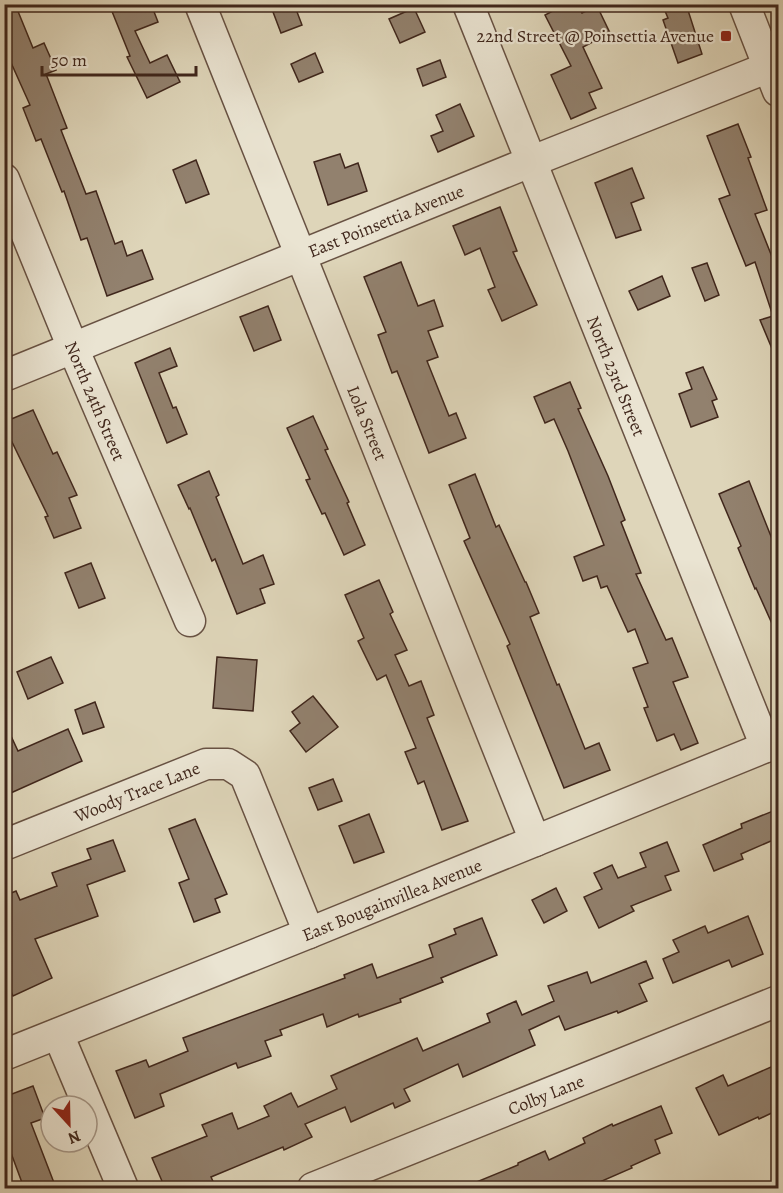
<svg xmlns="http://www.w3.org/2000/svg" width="783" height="1193" font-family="Alegreya,serif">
<rect width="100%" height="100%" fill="#ded5b9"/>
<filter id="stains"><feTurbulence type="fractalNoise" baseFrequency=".00333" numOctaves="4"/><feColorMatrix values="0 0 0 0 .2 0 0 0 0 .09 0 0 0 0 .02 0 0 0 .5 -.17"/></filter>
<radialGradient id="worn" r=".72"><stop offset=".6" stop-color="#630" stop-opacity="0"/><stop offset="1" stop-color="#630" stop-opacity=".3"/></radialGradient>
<g fill="#92816e" stroke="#40271c" stroke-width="1.5">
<polygon points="4,4 15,4 33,48 44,43 56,70 46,74 67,128 61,130 86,194 96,191 115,244 122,241 127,256 142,250 153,279 107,296 87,238 81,240 64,191 62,192 41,139 36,141 23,108 30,105 4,47"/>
<polygon points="109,4 151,4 158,22 135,31 150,63 167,55 180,82 147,98 127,57 130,56"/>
<polygon points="270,4 294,4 302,25 281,33"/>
<polygon points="566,4 577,4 582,13 597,6 610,33 583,47 602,88 589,93 596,108 571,119 551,75 571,66 545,15"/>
<polygon points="662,4 686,4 702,54 678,63 663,20 668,18"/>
<polygon points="414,8 425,32 400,43 389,19"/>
<polygon points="315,53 323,72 299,82 291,64"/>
<polygon points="440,60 446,77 423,86 417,69"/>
<polygon points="460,104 474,136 438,152 431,136 443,131 436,115"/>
<polygon points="738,124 751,157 748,158 767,210 755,214 778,272 778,363 760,320 773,316 755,262 746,266 729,224 719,199 730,195 707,136"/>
<polygon points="340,154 345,168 358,163 367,191 328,205 314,162"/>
<polygon points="196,160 209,194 186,203 173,170"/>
<polygon points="632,168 644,198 631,203 641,230 616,238 595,183"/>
<polygon points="500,207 517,251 513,252 537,305 502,321 488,290 495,287 480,248 465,255 453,226"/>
<polygon points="401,262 418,306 434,300 443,326 428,331 438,357 427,361 449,416 456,413 466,438 429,453 397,371 392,373 378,335 386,332 364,277"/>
<polygon points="707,263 719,295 705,301 692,268"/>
<polygon points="662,276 670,296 638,310 629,291"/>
<polygon points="268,306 281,340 254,351 240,317"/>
<polygon points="170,348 177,366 159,373 173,408 176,407 187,434 167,443 135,363"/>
<polygon points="703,367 717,399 712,401 718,417 691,427 679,394 692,389 686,373"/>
<polygon points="570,382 581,408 578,409 608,476 625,520 621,522 641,573 636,574 666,640 672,638 688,677 673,682 698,743 681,750 674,734 657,741 644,708 648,707 633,668 648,663 635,629 628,632 607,586 601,588 597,576 583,581 574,557 604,545 568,451 554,419 545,423 534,397"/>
<polygon points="33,410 53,454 57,452 77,495 69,498 81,528 54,538 45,517 48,516 11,440 4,443 4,422"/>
<polygon points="313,416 328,449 325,450 349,502 347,503 365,545 344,555 325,513 322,514 306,480 310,479 287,428"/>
<polygon points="209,471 219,495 216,497 243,564 263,555 274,584 260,589 265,603 237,614 215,559 212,561 190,508 189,509 178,485"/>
<polygon points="475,474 496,527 499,525 525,582 526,582 539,613 530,617 557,685 559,684 585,749 599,743 610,770 564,788 507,646 510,644 464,541 470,538 449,485"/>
<polygon points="749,481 778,554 778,637 756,588 755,589 738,548 741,546 719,494"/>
<polygon points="91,563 105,598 79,608 65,573"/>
<polygon points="379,580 393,612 390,614 407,650 395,655 409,686 421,681 434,715 427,718 468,821 442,830 424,781 418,784 405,752 416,748 386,675 377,680 358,641 364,638 345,595"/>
<polygon points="51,657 63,683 28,699 17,672"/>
<polygon points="217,657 257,660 253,711 213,708"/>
<polygon points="313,696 338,727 306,752 290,731 300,723 292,712"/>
<polygon points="95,702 104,727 83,734 75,710"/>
<polygon points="4,721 18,751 68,729 82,761 4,796"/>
<polygon points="333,779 342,801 318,810 309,788"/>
<polygon points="778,809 778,838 741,854 743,859 714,871 703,845 742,828 741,824"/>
<polygon points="369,814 384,852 354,863 339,826"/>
<polygon points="195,819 227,894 215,899 220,912 194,922 179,883 189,879 169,829"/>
<polygon points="113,840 125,871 87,885 98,916 35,939 52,978 13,996 4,975 4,896 16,891 20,900 57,886 52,873 91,859 87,849"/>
<polygon points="667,842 679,871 665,876 671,890 631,906 634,911 599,928 584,897 602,889 594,873 612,865 618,878 646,867 640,853"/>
<polygon points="556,888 567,911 544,923 532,900"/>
<polygon points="748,916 763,954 732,967 729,960 673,983 663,959 679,952 673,940 705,926 708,933"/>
<polygon points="482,918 497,955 441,978 443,982 400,999 401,1002 359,1017 358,1014 327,1027 323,1014 280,1030 282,1035 265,1041 271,1056 238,1068 236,1063 160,1094 164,1106 135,1118 116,1071 146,1060 149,1067 188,1051 183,1038 345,978 344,975 372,964 377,978 433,957 429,945 456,934 454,929"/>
<polygon points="646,961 653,978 639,984 647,1001 618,1013 617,1011 565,1030 559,1016 529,1030 535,1045 463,1077 458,1064 404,1089 410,1101 395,1108 393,1103 351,1122 345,1107 305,1124 312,1137 284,1150 283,1147 211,1177 216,1188 165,1188 152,1158 207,1136 202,1125 232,1113 238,1129 269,1116 264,1106 291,1093 298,1107 337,1089 331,1076 417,1038 423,1051 490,1022 487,1014 516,1001 522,1015 554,1001 548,986 587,972 591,983"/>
<polygon points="778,1064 778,1110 759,1119 758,1117 719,1135 696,1088 723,1075 728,1086"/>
<polygon points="33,1086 45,1118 31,1123 56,1188 24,1188 4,1134 4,1097"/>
<polygon points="661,1106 672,1133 655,1140 660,1153 631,1166 632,1168 586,1188 462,1188 518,1165 518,1163 545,1151 549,1160 585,1143 583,1138 612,1124 613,1126"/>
</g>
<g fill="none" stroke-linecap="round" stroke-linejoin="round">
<g stroke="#685243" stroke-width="33">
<g id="minor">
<polyline points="200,4 535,841"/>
<polyline points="468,4 766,747"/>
<polyline points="744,4 778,91"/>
<polyline points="4,179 73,348 190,621"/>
<polyline points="4,376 530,162 769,67"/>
<polyline points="4,845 206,764 228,764 245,775 309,933"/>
<polyline points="58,1034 123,1188"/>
<polyline points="4,1055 309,933 778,742"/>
<polyline points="313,1188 778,1001"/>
</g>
</g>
<use href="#minor" stroke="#eae4d2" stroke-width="30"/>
</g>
<rect fill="#8f2418" stroke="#eae4d2" stroke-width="2" x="720" y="30" width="12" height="12" rx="3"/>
<g text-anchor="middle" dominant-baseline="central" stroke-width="4.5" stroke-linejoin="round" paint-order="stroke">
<g font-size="18" fill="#40271c" stroke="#eae4d2" text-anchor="end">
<text x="714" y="36">22nd Street @ Poinsettia Avenue</text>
</g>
<g font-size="18" fill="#40271c" stroke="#eae4d2">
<text transform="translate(386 221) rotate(-22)">East Poinsettia Avenue</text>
<text transform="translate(616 376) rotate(68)">North 23rd Street</text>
<text transform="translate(95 401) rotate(67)">North 24th Street</text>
<text transform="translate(367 423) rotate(68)">Lola Street</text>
<text transform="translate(137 792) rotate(-22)">Woody Trace Lane</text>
<text transform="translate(392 900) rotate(-22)">East Bougainvillea Avenue</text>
<text transform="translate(546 1095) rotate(-22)">Colby Lane</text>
</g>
</g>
<rect width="783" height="1193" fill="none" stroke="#ded5b9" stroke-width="24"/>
<rect x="6" y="6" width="771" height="1181" fill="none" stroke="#40271c" stroke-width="3"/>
<rect x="12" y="12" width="759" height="1169" fill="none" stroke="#40271c" stroke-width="1.5"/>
<g transform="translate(69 1124) rotate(158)"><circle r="28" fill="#eae4d2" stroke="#a69889" stroke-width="1.5"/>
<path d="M0-4.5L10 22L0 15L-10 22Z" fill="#8f2418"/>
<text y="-9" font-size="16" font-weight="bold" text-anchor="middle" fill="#40271c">N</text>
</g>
<path d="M42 66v9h154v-9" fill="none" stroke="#40271c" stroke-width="3"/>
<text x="51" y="66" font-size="18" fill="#40271c" stroke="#eae4d2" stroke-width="4.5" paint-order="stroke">50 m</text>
<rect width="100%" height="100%" filter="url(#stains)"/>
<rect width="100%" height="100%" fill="url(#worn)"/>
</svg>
